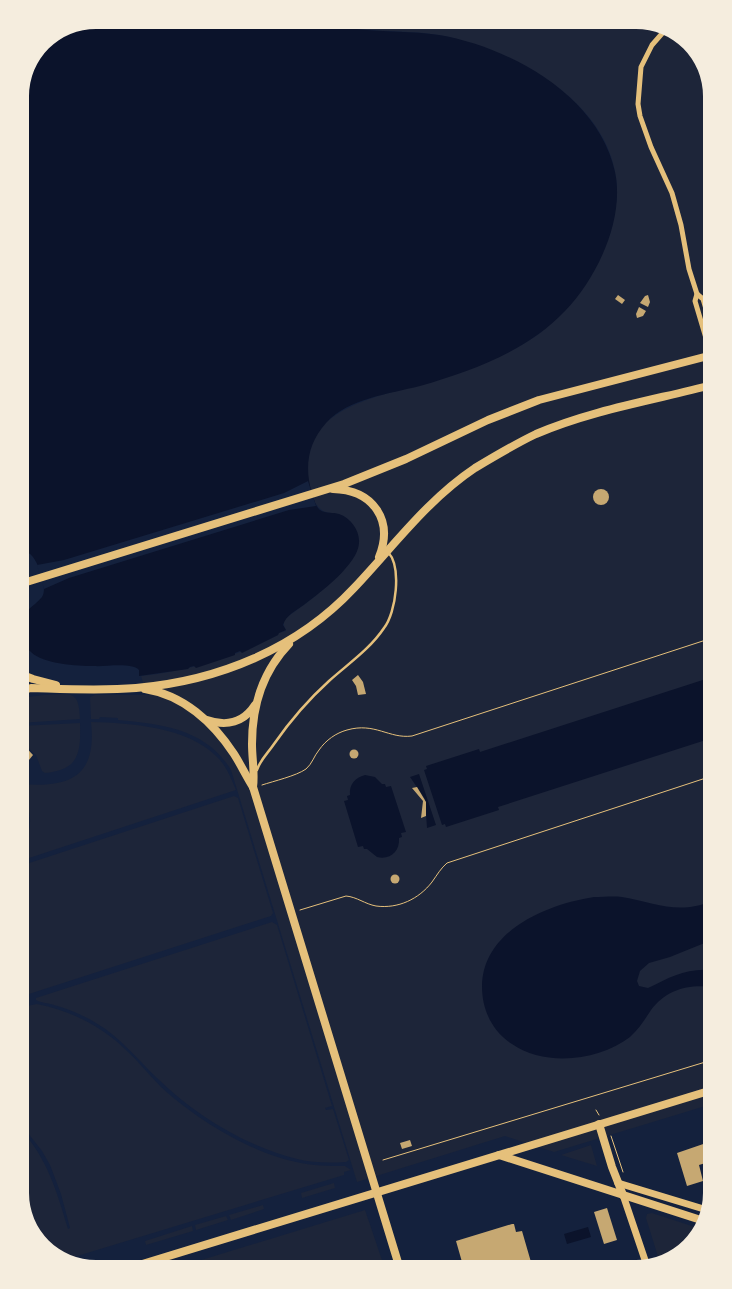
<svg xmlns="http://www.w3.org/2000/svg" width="732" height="1289" font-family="Georgia,serif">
<rect width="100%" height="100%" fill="#14213d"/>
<g fill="#1d2539">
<path d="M304,20H641L678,33L704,63L712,96V1104L554,1152L505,1136L357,1182L231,770C206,729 162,724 118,720V718L100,717L99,719H91L90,697L95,695H149L146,693L141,676C188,671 235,657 278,635V633L286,631C284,625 282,623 286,618C308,602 355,569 359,542C355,535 352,525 347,519C342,513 332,514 326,512C314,509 309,488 307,477C299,401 393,395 444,378C477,367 511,354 540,333C548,327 554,315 560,306C577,282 593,258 610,234C614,216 619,197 616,178C606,99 513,52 444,36C420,31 396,32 372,30C349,29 326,25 304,20Z"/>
<path d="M44,695C70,695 79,688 80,719L20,723V698Z"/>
<path d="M91,722C131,723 187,727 216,756C226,765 231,778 236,790L20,861C20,848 30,837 30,822C31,806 20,795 20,784C70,788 97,777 91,722Z"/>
<path d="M80,723C81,753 79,770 45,773L42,771L36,755L20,741V726Z"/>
<path d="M20,795C29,812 29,831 20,848Z"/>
<polygon points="234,796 238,798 273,913 271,916 29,994 24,992 29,962 26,936 20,921 20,866"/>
<path d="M272,922L277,925L332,1106L325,1108L326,1110L333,1109L349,1160L346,1162C330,1163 313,1163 297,1159C245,1146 195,1115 157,1078C137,1059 120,1037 96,1023C83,1015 68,1009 54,1005C48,1003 41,1003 36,1000V998Z"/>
<path d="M37,1004C71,1011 102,1026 127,1051C139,1062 149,1075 161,1087C196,1119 249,1152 296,1162C312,1166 329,1166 345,1166L351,1170L344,1172V1175L64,1260L54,1256L28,1226L20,1193V1129C47,1157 57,1192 68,1229L70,1228L61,1194L50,1165L42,1151L20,1123V1011L27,1006Z"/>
<polygon points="591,1145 597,1166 561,1155"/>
<polygon points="334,1183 335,1188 302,1198 301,1193"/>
<polygon points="263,1205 264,1209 231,1220 229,1215"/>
<polygon points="365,1210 385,1269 172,1269"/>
<polygon points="652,1213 701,1229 699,1235 669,1261 660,1263 646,1218 647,1214"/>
<polygon points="226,1216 228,1220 196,1230 195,1225"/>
<polygon points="192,1226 193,1231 146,1245 145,1241"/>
</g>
<g fill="#0b132b">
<path d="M96,20C164,20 232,18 300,20C319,21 338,27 356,29C384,32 412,31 439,35C510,47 599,96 615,172C625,219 597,278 565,311C527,351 472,371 420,386C389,394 349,398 326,423C308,443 304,467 312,493C314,499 315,506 320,510C326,514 333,512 339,514C351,518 360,531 359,543C358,564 321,592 305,604C297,610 286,615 283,625L286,630L279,633L278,635L242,653L240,651L235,653V655L196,668L194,666L190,667L188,669L139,676V670C131,662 105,667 94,666C77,666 43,664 31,652C19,642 18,623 28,610C32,606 38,602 42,597C48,588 39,565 33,557C30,553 25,551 20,549V92L43,42Z"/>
<polygon points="712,677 712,738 498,807 499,810 446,827 445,824 442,825 424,770 427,769 426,766 479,749 480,752"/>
<polygon points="419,774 436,825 427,828 425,799 410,777"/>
<path d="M365,775L375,777L382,784H385L386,787L391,786L406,832L401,833L402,837L399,838C400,852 390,860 377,857L367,849H364L363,846L358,847L344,801L348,800L347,796L350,795C349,784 355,778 365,775Z"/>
<path d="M594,897C604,897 613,896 622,897C656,903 678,915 712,901V940L670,957L649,963L640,971L637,981L639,986L648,988C671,977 685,968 712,970V987C688,984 666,990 651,1010C645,1019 639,1029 630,1037C599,1061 545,1067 512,1044C492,1031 482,1010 482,986C483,930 548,904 594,897Z"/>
<polygon points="588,1227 591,1237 567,1244 564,1234"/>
</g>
<polygon fill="#14213d" points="308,481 316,506 289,510 69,578 44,589 37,565 64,560 284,493"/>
<g fill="#c6a872">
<polygon points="618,295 625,300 622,304 615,299"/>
<polygon points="648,295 650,302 648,307 640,303 645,296"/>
<polygon points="639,307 646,311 643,316 637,318 636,314"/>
<circle cx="601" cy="497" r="8"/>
<polygon points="358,675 363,682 366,694 358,695 356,686 352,680"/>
<polygon points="20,741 33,755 24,766 20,763"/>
<circle cx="354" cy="754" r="4.5"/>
<polygon points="417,787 426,802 426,816 421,818 423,801 412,788"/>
<circle cx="395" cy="879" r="4.5"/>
<polygon points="410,1140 412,1146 402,1149 400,1143"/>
<polygon points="712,1141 712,1161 699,1165 703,1181 687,1186 677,1153"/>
<polygon points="607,1208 617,1240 604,1244 594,1212"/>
<polygon points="512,1224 514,1224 516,1232 522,1231 533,1269 464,1269 456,1241"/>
</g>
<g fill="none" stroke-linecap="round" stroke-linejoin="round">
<g stroke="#e5c07b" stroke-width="1">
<path d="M262,785C274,781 296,776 306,769C312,764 314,756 319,750C326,740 336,733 347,730C375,722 389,739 412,736L712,638"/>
<path d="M300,910L346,896C357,897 365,904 376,906C398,909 419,899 432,882C437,875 441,868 447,863L712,776"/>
<polyline points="596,1110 599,1115"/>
<polyline points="611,1136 623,1172"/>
<polyline points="383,1160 712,1060"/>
</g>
<path stroke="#e5c07b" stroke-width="2.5" d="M257,770C260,760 268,753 274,744C290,721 308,700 329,681C348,664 370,649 384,628C396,613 402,567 388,552"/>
<g stroke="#e5c07b" stroke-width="5">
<polyline points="666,29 652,45 641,67 638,104 640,116 651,147 672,193 681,225 689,269 697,294 703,299 712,329"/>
<polyline points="697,294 695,301 711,355"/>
</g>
<g stroke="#e5c07b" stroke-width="7">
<polyline points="618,1183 707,1210"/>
<polyline points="623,1195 647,1266"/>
</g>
<g stroke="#e5c07b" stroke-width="8">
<path d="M333,489C373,490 394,520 379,557"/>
<polyline points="20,584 344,484 406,459 488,420 539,400 712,355"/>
<polyline points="20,674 33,679 56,685"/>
<path d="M145,689C183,695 213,722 234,754C241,765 246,776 253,787L400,1269"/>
<path d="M20,691L31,688C65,689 101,691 136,688C218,681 297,649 354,588C393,547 427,500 475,468C495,456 515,444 536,434C592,410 654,400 712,385"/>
<path d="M207,720C227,727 244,722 255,705"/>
<path d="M253,787C255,773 252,759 252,744C252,707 263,671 289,644"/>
<polyline points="599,1124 612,1167 623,1195"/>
<polyline points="499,1155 704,1221"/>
</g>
<polyline stroke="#e5c07b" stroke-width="8" points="126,1269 712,1090"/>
</g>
<path d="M0 0H732V1289H0ZM96 29H636A67 67 0 0 1 703 96V1193A67 67 0 0 1 636 1260H96A67 67 0 0 1 29 1193V96A67 67 0 0 1 96 29Z" fill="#f5edde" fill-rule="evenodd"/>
</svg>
